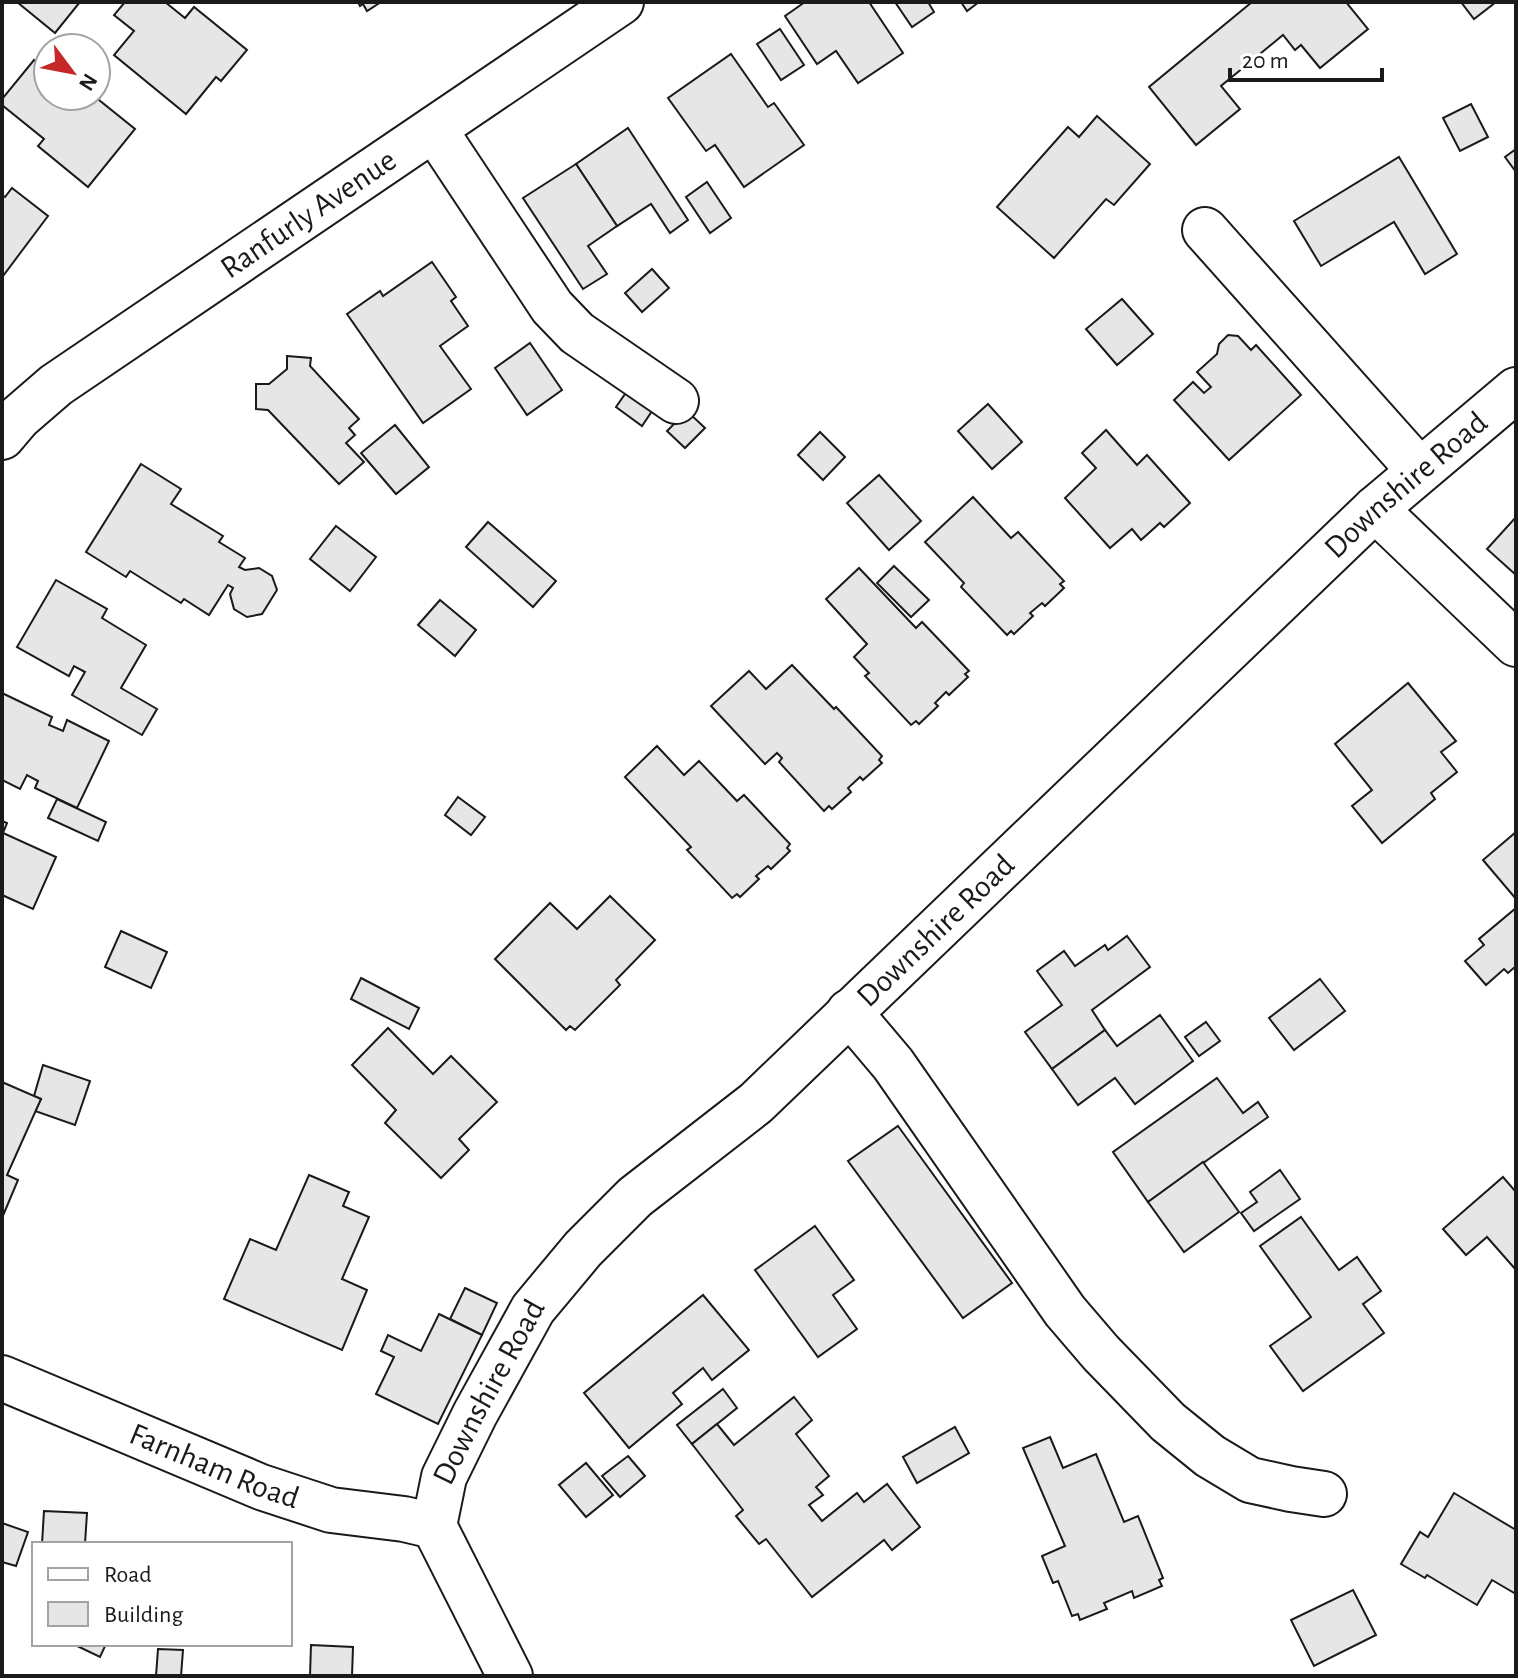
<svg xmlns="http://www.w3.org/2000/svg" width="1518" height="1678" font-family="'Alegreya Sans',sans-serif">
<rect width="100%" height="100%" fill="#fff"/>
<g fill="#e6e6e6" stroke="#1a1a1a" stroke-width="2">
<polygon points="17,2 80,2 55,33"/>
<polygon points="125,2 165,2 185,18 194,7 247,50 221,81 216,77 186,114 114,55 134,31 114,15"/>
<polygon points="358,2 381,2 367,11 363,4 360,6"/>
<polygon points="805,2 869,2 903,53 858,83 836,51 817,64 785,16"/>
<polygon points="895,2 928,2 934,12 912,27"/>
<polygon points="961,2 979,2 967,11"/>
<polygon points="1252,2 1346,2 1368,29 1320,68 1301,45 1295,50 1283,35 1221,86 1240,109 1196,145 1149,87"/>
<polygon points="1461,2 1496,2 1474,19"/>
<polygon points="780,29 804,65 781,80 757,44"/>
<polygon points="731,54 768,107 774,103 804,145 744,187 715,145 706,151 668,98"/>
<polygon points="34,60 48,72 48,96 94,96 135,129 88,187 38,146 44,139 2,105 2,99"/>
<polygon points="1471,104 1488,137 1460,151 1443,118"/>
<polygon points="1097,116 1150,164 1114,205 1106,199 1054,258 997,207 1068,127 1079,137"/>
<polygon points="628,128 688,220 670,233 651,204 617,226 576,164"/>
<polygon points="1516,149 1516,172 1505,157"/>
<polygon points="1399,157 1457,254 1425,274 1394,222 1321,266 1294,221"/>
<polygon points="576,164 617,226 588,246 607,274 583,289 523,198"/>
<polygon points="707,182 731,218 710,233 686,197"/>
<polygon points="12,188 48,216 3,276 2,195 5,197"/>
<polygon points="432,262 456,297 451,301 468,326 440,346 471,389 423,423 347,314 380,291 383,296"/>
<polygon points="652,269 669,288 642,312 625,293"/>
<polygon points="1122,299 1153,334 1117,365 1086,329"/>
<polygon points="1228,335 1238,336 1251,350 1256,345 1301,395 1229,460 1174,400 1193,382 1204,393 1211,387 1197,372 1217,354 1219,344"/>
<polygon points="530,343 562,390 527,415 495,368"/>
<polygon points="287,356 311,358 310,366 359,419 349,428 355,435 346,443 364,462 339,484 268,410 256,409 256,384 269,384 287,369"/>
<polygon points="632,384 658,402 642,426 616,407"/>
<polygon points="988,404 1022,442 992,469 958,431"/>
<polygon points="687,411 705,428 685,448 667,431"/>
<polygon points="395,425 429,467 396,494 361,453"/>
<polygon points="1106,430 1137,465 1147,455 1190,503 1164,527 1160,523 1141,540 1132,529 1110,548 1065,498 1096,468 1082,453"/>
<polygon points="820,432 845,457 823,480 798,455"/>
<polygon points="141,464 181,489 171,504 223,536 219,542 245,558 239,567 245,570 259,568 272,576 277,590 262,614 247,617 234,609 230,594 233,588 228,585 209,615 184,599 181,603 130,571 126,577 86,552"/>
<polygon points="879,475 921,521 889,550 847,503"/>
<polygon points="973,497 1011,538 1018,532 1064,581 1060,584 1064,588 1045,606 1042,603 1030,613 1033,616 1014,634 1011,631 1007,635 961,587 964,583 925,542"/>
<polygon points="1516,517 1516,575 1487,549"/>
<polygon points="488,522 556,581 533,607 466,547"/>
<polygon points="336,526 376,557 350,591 310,559"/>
<polygon points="894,566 929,600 911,617 877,583"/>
<polygon points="859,568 916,628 922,622 969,671 965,674 968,677 949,695 946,692 935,703 938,706 919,724 916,721 911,725 865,676 869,673 854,657 867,644 826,599"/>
<polygon points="56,580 107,609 102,618 146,645 121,688 157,709 142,735 72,695 85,672 74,666 69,676 17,647"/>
<polygon points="440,600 476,630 455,656 418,625"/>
<polygon points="792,665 834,709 836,707 882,756 879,760 882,763 863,780 860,777 848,788 851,792 832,809 829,806 824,811 779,762 782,758 777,753 765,764 711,706 749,671 766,689"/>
<polygon points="1408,683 1456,741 1441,752 1457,772 1431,793 1435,799 1382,843 1352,806 1372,790 1335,744"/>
<polygon points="2,693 52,717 49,725 63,731 67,720 109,741 77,808 35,788 38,781 27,775 20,789 2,780"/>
<polygon points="657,746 684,775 699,761 737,801 744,795 790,844 787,848 790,851 771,869 768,866 756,876 759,879 740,897 737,894 732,898 687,850 691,847 625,777"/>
<polygon points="458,797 485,817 471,835 445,815"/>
<polygon points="57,799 106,822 98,841 48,818"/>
<polygon points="2,821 7,823 3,833 56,857 33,909 2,895"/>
<polygon points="1516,832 1516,899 1483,860"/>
<polygon points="610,896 655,940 616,980 620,985 575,1030 570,1026 566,1030 495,959 550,903 577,929"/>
<polygon points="1516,908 1516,966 1508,973 1504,969 1486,985 1465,961 1484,945 1479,939"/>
<polygon points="121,931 167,952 151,988 105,967"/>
<polygon points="1127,936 1150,967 1092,1010 1105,1030 1052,1069 1025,1032 1062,1005 1037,971 1064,951 1075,966 1105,945 1108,950"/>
<polygon points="361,978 419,1008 409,1029 351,999"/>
<polygon points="1320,979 1345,1011 1294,1050 1269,1018"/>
<polygon points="1160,1015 1193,1061 1135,1104 1115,1078 1078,1105 1052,1069 1105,1030 1117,1046"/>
<polygon points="1206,1022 1220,1041 1199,1056 1185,1037"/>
<polygon points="388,1028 433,1074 451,1056 497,1102 459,1139 469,1150 441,1178 385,1123 396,1110 352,1065"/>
<polygon points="43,1065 90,1081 75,1125 35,1111 41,1099 34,1096"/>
<polygon points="1217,1078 1243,1113 1258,1102 1268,1117 1148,1202 1113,1152"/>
<polygon points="2,1082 41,1099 7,1175 18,1180 2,1218"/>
<polygon points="898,1126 1012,1283 963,1318 848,1161"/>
<polygon points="1203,1162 1239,1212 1184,1252 1148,1202"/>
<polygon points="1280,1170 1300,1199 1254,1231 1241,1213 1257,1202 1250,1192"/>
<polygon points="309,1175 349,1192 343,1206 369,1217 342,1279 367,1290 342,1350 224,1299 250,1239 276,1250"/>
<polygon points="1503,1177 1516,1192 1516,1270 1487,1237 1466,1255 1443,1229"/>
<polygon points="1301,1217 1339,1270 1357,1257 1381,1291 1363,1304 1384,1333 1303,1391 1270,1346 1311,1317 1260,1246"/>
<polygon points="815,1226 854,1280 833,1295 857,1329 818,1357 755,1270"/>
<polygon points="465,1288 497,1303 482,1335 450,1319"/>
<polygon points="703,1295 749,1350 712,1380 703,1368 673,1393 682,1404 629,1448 584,1393"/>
<polygon points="439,1314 482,1335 438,1424 376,1394 394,1357 381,1351 388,1335 421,1351"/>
<polygon points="723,1389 737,1408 692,1444 677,1425"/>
<polygon points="794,1397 812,1420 796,1434 829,1476 816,1487 823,1495 809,1505 822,1521 857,1493 864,1502 887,1484 920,1527 892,1550 884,1540 812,1597 766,1539 759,1544 736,1516 743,1510 692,1444 717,1424 734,1445"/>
<polygon points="955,1427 969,1453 917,1483 903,1457"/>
<polygon points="1050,1437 1063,1468 1096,1454 1124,1522 1138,1516 1163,1578 1159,1580 1162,1586 1134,1598 1132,1591 1104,1603 1107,1609 1080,1620 1078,1614 1072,1616 1058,1581 1053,1583 1042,1556 1065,1546 1023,1448"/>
<polygon points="628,1456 645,1476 620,1497 602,1476"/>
<polygon points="586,1463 613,1495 586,1517 559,1485"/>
<polygon points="1454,1493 1516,1530 1516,1594 1492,1580 1477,1605 1427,1575 1425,1578 1401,1564 1420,1532 1428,1537"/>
<polygon points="44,1511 87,1513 85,1544 42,1544"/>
<polygon points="2,1523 28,1532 16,1566 2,1562"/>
<polygon points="1353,1590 1376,1635 1314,1666 1291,1620"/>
<polygon points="73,1644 106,1644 100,1657"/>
<polygon points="311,1645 353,1647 352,1676 310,1676"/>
<polygon points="158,1649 183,1650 181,1676 156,1676"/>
</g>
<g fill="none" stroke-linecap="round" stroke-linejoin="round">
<g stroke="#1a1a1a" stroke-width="48">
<g id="minor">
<polyline points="434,129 552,307 577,333 676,401"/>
<polyline points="1205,230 1419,470"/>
<path id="s1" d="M2,437L19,417L56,385L621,2"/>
<polyline points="1375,509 1516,644"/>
<polyline points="849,1012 893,1064 1065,1311 1101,1353 1168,1422 1210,1456 1250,1480 1291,1489 1324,1494"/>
<path id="s2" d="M2,1378L261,1487L331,1510L404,1519L434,1526"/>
<path id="s3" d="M434,1526L444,1477L475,1414L533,1309L583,1249L635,1197L756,1103L1375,509L1516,390"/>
<polyline points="434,1526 510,1676"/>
</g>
</g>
<use href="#minor" stroke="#fff" stroke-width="44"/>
</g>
<g text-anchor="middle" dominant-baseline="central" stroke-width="6" stroke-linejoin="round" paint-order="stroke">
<g font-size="32" fill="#1a1a1a" stroke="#fff">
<text stroke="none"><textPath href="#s1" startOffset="380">Ranfurly Avenue</textPath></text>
<text stroke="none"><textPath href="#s3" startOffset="1442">Downshire Road</textPath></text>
<text stroke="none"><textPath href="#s3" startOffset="794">Downshire Road</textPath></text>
<text stroke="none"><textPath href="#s3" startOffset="146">Downshire Road</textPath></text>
<text stroke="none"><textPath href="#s2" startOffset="230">Farnham Road</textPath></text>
</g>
</g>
<rect width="1518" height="1678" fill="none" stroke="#1a1a1a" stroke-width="8"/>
<rect x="32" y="1542" width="260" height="104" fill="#ffffff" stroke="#a3a3a3" stroke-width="2"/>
<rect x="48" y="1568" width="40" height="12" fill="#ffffff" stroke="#a3a3a3" stroke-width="2"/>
<text x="104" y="1582" font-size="24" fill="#1a1a1a">Road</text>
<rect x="48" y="1602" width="40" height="24" fill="#e6e6e6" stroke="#a3a3a3" stroke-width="2"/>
<text x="104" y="1622" font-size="24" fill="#1a1a1a">Building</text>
<g transform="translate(72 72) rotate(122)"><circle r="38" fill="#ffffff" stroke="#a3a3a3" stroke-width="2"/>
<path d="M0-6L14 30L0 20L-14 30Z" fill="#c62828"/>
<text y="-12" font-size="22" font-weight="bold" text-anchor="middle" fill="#1a1a1a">N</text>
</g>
<path d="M1230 68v12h152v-12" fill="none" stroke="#1a1a1a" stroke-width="4"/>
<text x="1242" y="68" font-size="24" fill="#1a1a1a" stroke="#ffffff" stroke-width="6" paint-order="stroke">20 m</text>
</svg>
